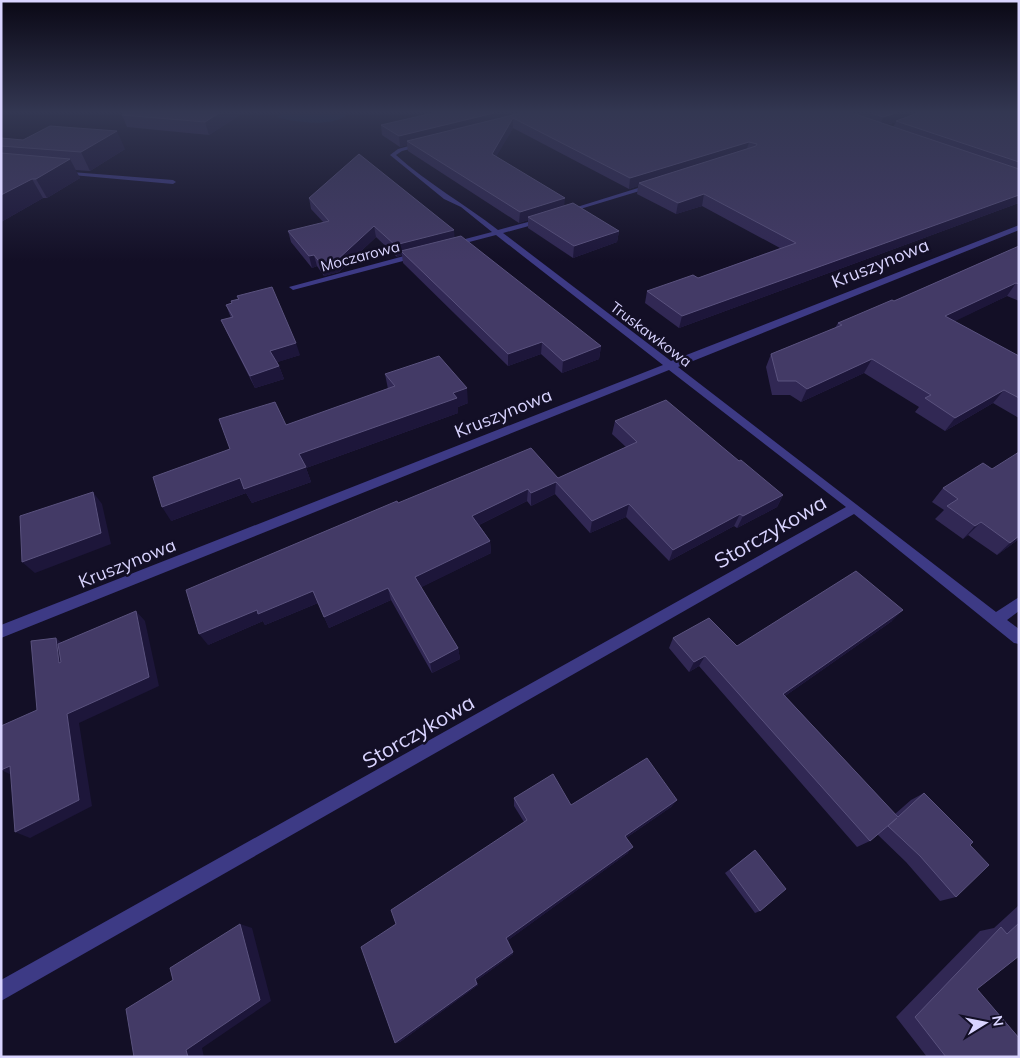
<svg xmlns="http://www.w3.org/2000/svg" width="1020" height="1058" font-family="Mulish,sans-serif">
<rect width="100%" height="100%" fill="#130f26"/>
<path fill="#0c2248" d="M280,113H346L347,114C334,128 296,122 280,118L278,117L281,115Z"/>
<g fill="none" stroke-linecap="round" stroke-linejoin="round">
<g fill="#3d3a85" fill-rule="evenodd">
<path d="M423,142L425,145L402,151L396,155C428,184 465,204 498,230L547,217V221L503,233L671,361L1019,225V230L678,367L996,612L1019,597V611L1007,620L1019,629V644L1014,643L854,514L1,1001V980L846,507L669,370L1,638V625L663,365L496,235L450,247V243L492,232L461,207L444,199L390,155L398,149Z"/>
<polygon points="59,171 173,180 176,182 173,184 61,174 59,173"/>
<polygon points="654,183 657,185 656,186 567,213 561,212"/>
<polygon points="419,252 423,254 422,256 293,290 289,287"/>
</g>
</g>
<g fill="#312854" fill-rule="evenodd">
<polygon points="243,113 209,135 127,127 122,115"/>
<path d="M433,113H1019V203L679,328L645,303L647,291L698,278L780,248L702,206L676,214L637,194L638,186L629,189L513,128L496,156L564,206L619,231L617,242L573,258L528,228V220L519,223L408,151L407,145L400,147L382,135L381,125ZM896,122L893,127L887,125Z"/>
<polygon points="1,138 125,149 90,171 75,170 80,178 47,198 43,198 1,222"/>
<polygon points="309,198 454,238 601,346 599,359 562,373 541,354 508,366 403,263 402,255 397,257 376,237 339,272 324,276 317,266 312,268 291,242 288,231 324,223 311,209"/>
<polygon points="1019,246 1019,301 1007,296 954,321 1019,356 1019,418 993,403 945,431 915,412 919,407 864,373 801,402 790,395 772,395 766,367 771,354 835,328 838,323 894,301"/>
<polygon points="237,296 300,355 277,362 279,366 284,379 255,388 227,333 221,320 231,318 226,305 232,303 238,299"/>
<polygon points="385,374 468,403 458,407 458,413 306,468 311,482 252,503 246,493 171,521 230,449 286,425 388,389"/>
<polygon points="615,421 739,461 783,495 777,507 737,528 734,526 669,561 626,517 590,533 555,494 531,506 527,501 479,525 490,541 491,553 421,587 458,648 460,659 432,673 391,600 329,628 318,603 265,625 263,621 208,645 398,503 558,478 626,447 612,434"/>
<polygon points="992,469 1019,539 997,555 968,535 963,539 935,519 944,510 932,502 943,488"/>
<polygon points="892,621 785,696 895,814 911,800 924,793 970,845 956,897 940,901 906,862 877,834 870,841 857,847 699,666 689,672 669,648 673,638 737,646"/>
<polygon points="514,798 571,805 677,800 671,807 626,838 628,853 508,940 513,954 476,981 478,985 400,1042 395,1043 524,822 514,806"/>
<polygon points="755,850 760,911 755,913 725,873"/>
<polygon points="1019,905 1019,956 977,989 1019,1057 927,1057 896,1017 980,931 994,928"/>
</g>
<g fill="#1d163a">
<polygon points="219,113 243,113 209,135 205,122"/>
<polygon points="494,113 533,113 513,118 513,128 492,164 492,154 407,141 407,145 400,147 399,136"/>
<polygon points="896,113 925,113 921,114 879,127 883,117"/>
<polygon points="117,131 125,149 90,171 81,152"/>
<polygon points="749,142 746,152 639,183 638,186 629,189 630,178"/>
<polygon points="70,159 80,178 47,198 36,179"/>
<polygon points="32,179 43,198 1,222 1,195"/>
<polygon points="704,194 702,206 676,214 678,203"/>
<polygon points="1019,195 1019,203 679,328 682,316"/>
<polygon points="565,198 564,209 528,217 528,220 519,223 520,212"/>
<polygon points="374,226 376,237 339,272 324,276 321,264"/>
<polygon points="454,230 455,241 401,251 402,255 397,257 395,245"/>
<polygon points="619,231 617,242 573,258 574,246"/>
<polygon points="314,255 317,266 312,268 309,256"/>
<polygon points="1016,283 1007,296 937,330 945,316"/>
<polygon points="542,342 541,354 508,366 508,354"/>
<polygon points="296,343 300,355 275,363 270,351"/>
<polygon points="601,346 599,359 562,373 563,361"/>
<polygon points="872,359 864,373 801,402 807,389"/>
<polygon points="279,366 284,379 255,388 250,376"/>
<polygon points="467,388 468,403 458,407 458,413 306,468 311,482 252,503 246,493 171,521 162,507"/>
<polygon points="1004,390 993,403 945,431 955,418"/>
<polygon points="556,482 555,494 531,506 531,493"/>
<polygon points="528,489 527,501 473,528 472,516"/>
<polygon points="93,492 102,504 111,544 35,573 22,562"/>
<polygon points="783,495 777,507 737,528 743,516"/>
<polygon points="629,504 626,517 590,533 592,521"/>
<polygon points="740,514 734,526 669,561 673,550"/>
<polygon points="981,522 968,535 963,539 975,526"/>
<polygon points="1019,536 1019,539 997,555 1010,543"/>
<polygon points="490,541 491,553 418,589 415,577"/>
<polygon points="388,588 391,600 329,628 324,617"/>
<polygon points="313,591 318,603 265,625 263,621 208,645 199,634 257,610"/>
<polygon points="903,610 892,621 775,703 783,694"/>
<polygon points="136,611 145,621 159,686 79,723 92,806 30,838 15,832 67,714"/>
<polygon points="56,638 67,647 71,672 59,663"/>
<polygon points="458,648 460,659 432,673 430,663"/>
<polygon points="705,656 699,666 689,672 694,662"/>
<polygon points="10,766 16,777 1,770"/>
<polygon points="677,800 671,807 620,842 625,836"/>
<polygon points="633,847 628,853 507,941 506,938"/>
<polygon points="240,924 252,928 271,1001 202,1048 204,1057 188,1057 186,1050"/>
<polygon points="513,952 513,954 476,981 478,985 400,1042 395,1043 475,979"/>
</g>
<g fill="#433a66" stroke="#5a527e">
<polygon points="125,113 219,113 205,122 122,115"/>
<polygon points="433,113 494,113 399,136 381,125"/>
<polygon points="521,113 852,113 1019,169 1019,195 682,316 647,291 693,275 698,278 796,243 704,194 678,203 639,183 756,146 757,144 749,142 630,178 513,118 492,154 565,198 520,212 407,141"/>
<polygon points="871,113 896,113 883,117"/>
<polygon points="918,113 1019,113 1019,162 896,121"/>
<polygon points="50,126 117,131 81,152 1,146 1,138 23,140"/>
<polygon points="1,153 70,159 36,179 32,179 1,195"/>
<polygon points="359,154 454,230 395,245 374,226 336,261 321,264 314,255 309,256 288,231 329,221 309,198"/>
<polygon points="573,203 619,231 574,246 528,217"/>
<polygon points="461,236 601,346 563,361 542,342 508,354 401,251"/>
<polygon points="1019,246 1019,284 1016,283 945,316 1019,356 1019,398 1004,390 955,418 925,398 931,395 872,359 807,389 796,381 778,381 771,354 842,325 838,323 892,300 894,301"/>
<polygon points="272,287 296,343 270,351 279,366 250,376 221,320 233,317 226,305 232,303 231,301 239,299 237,296"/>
<polygon points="439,356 467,388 453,393 457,398 299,454 306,467 244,489 240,478 162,507 153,477 230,449 219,419 275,402 286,425 395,386 385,374"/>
<polygon points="666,400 739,461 741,460 783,495 743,516 740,514 673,550 629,504 592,521 556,482 531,493 528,489 472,516 490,541 415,577 458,648 430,663 388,588 324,617 313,591 258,614 257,610 199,634 186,590 397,501 398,503 531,448 558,478 637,442 615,421"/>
<polygon points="1019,452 1019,536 1010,543 981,522 975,526 947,506 958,499 943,488 983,463 992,469"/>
<polygon points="93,492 101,533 22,562 20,516"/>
<polygon points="856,571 903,610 783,694 898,817 924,793 973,842 970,845 989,865 956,897 920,856 888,826 897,818 870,841 705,656 694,662 673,638 709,618 737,646"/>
<polygon points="136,611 149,677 67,714 79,800 15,832 10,766 1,770 1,726 37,710 31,641 56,638 59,663 61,662 58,644"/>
<polygon points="647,758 677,800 625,836 633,847 506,938 513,952 475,979 477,984 395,1043 361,947 396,924 391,910 527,820 514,798 553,774 571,805"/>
<polygon points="755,850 786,889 760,911 730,870"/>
<polygon points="1019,923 1019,956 977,989 1019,1038 1019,1057 946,1057 915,1017 1001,927 1007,934"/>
<polygon points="240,924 260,1000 186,1050 188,1057 134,1057 126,1009 173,980 170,968"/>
</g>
<linearGradient id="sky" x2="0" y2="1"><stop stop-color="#0a0815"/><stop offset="0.43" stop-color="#333752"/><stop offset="1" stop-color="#333752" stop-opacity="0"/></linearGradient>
<rect width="1020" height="261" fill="url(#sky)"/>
<g text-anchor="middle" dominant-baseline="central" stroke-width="5" stroke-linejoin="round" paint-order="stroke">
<g font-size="15" fill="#d9d4ff" stroke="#130f26">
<text transform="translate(360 256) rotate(-15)">Moczarowa</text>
<text transform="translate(651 334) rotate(37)">Truskawkowa</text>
</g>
<g font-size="18" fill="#d9d4ff" stroke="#130f26">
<text transform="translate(880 263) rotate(-22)">Kruszynowa</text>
<text transform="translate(503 413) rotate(-22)">Kruszynowa</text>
<text transform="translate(127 563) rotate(-22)">Kruszynowa</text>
</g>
<g font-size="21" fill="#d9d4ff" stroke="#130f26">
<text transform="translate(770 531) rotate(-30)">Storczykowa</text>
<text transform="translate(418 731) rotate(-30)">Storczykowa</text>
</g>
</g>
<rect width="1020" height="1058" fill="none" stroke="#d9d4ff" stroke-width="5"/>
<g transform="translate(985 1023) rotate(80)" stroke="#130f26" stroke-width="4" paint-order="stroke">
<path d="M0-4L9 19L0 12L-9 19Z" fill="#d9d4ff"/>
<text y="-8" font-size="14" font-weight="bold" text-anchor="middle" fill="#d9d4ff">N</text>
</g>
</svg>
